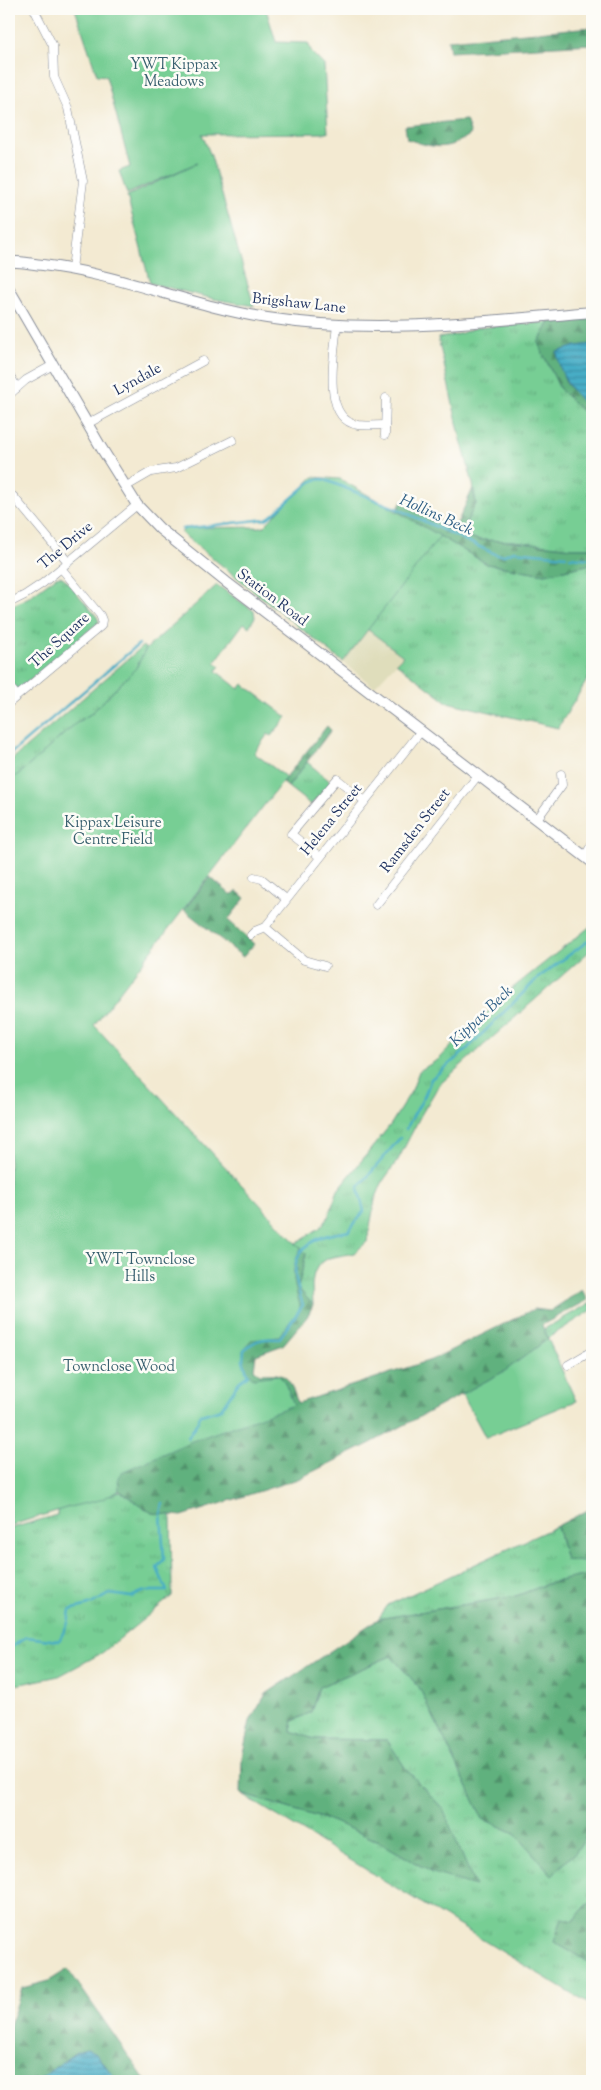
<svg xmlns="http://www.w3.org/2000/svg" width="601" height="2090" font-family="'Sorts Mill Goudy',serif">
<defs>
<pattern id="grass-tufts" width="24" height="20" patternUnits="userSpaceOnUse" patternTransform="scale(1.25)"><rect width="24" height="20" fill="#77ce94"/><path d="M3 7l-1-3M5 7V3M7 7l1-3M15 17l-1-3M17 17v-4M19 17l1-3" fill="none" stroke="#66b182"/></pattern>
<pattern id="forest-firs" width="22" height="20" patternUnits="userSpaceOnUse" patternTransform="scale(1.25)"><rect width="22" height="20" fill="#61b17e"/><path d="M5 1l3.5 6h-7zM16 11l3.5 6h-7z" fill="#4f906a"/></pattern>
<pattern id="water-rules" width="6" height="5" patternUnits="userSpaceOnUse" patternTransform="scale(1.25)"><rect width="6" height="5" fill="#47adc6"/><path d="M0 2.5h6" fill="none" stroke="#3a8da4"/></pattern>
</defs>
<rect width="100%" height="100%" fill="#fdfcf7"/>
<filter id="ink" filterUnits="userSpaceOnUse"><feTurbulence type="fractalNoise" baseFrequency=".02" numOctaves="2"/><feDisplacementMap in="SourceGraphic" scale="10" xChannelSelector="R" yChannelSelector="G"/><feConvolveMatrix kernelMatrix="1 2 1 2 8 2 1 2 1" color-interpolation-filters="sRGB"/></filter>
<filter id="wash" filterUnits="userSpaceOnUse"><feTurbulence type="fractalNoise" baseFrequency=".0096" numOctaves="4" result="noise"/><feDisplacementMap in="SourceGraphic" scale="20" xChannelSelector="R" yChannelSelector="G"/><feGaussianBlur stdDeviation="1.12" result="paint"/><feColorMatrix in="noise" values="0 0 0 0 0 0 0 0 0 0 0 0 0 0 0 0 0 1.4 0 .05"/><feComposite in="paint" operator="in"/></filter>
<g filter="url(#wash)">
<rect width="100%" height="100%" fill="#f3ead2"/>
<polygon fill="#dfddbb" points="367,629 403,656 374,687 343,662"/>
<g fill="url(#grass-tufts)" stroke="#497e79">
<polygon points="550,322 538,343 560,389 592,421 592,548 572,548 514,541 478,540 460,533 476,504 473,484 460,436 438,338 456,335 475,328"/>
<polygon points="440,536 487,564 545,574 592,564 592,678 589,677 558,728 447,702 396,663 403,656 367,629"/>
<polygon points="60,576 64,578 97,617 99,622 21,688 16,688 9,679 9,607 29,597 56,577"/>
<polygon points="143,646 146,649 136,668 92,713 75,724 24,770 9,781 9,762"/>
<polygon points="307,762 331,782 311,805 288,787"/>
<polygon points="592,925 592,949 439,1085 421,1115 398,1160 383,1181 375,1200 367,1242 354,1253 329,1258 319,1264 314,1273 312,1285 313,1305 298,1288 306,1253 296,1243 321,1227 328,1217 338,1190 391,1124 412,1090 419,1071 439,1059 481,1016 490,1011 500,998"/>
<polygon points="592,1302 592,1310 548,1338 544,1329"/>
<polygon points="121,1492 152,1513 171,1515 172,1596 102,1653 59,1676 11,1686 9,1683 9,1529 57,1515 58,1503"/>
<polygon points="557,1526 566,1560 592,1563 592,1574 550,1583 516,1596 378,1619 388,1605"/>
<polygon points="391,1656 419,1687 483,1819 515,1833 552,1875 575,1853 592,1827 592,1902 587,1905 554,1942 592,1964 592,2006 241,1794 332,1821 378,1841 433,1873 443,1809 406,1769 387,1740 314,1739 291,1731 293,1721 311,1712 319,1687"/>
</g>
<g fill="url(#forest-firs)" stroke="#3e706e">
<polygon points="592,27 592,44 450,52 448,40"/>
<path d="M466,120L471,134C446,152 434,148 407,139L405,126Z"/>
<polygon points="592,318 592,344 576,346 557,352 566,383 592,413 592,421 560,389 538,343 550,322"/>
<polygon points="473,488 476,504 460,533 478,540 514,541 572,548 592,548 592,564 545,574 487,564 397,511 402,501 454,530"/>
<polygon points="327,726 331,730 288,787 282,782"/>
<polygon points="210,877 230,894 233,894 237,891 245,898 228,920 254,944 243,957 184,910"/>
<path d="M282,1231L306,1253L298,1288L313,1305L307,1317L283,1345L256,1355L254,1369L260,1374C290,1372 288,1378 298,1403L431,1360L534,1309L550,1311L582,1290L588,1300L542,1325L548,1339L505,1371L369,1444L298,1479L182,1516L152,1513L117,1489L9,1427L226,1376Z"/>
<polygon points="592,1508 592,1563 566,1560 557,1526"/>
<polygon points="592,1574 592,1827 575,1853 552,1875 515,1833 483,1819 419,1687 391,1656 319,1687 311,1712 293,1721 291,1731 314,1739 387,1740 406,1769 443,1809 475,1886 433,1873 378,1841 332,1821 241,1794 242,1757 250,1721 266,1694 378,1619 516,1596 550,1583"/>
<polygon points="592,1902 592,1964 554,1942 562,1918 573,1921 587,1905"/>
<polygon points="68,1969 146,2081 117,2081 96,2053 76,2052 37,2081 9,2081 9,2028 22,1988 49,1981"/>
</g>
<g fill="#77ce94" stroke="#497e79">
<polygon points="75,9 266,9 276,42 308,43 312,53 324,65 328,133 202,134 211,156 254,306 214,299 150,283 127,196 197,163 127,194 119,171 130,167 106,76 97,75"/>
<polygon points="313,477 340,479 440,536 343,662 181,533 185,528 263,527"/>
<path d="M217,585L254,611L255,617L249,627L244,623L215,662L220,666L216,671L239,689L243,684L287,717L271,736L268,734L254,753L286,777L94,1025L301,1249C289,1269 294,1284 300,1306L299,1310L278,1337L252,1340L243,1350C243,1361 244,1371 253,1378L278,1375L284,1381L294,1405L192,1441L122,1472L118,1477L119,1491L100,1500L69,1507L9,1526V781L24,770L75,724L92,713L136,668L146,649Z"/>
<polygon points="548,1339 576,1401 486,1438 462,1394 505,1371"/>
</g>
<g fill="url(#water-rules)" stroke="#316e92">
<path d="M592,344V413C573,391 561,382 557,352L576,346Z"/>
<polygon points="87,2049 96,2053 117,2081 37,2081 76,2052"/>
</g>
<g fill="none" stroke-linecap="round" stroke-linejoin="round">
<g stroke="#47adc6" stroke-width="2.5">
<polyline points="182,529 266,519 271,516 309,483 315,480 323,479 400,510 497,555 504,555 514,551 566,556"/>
<polyline points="570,557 592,559"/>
<polyline points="9,755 139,644"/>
<polyline points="406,1129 425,1095 431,1079 464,1052 538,978 592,938"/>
<path d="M188,1438L201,1415L221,1409L239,1382L248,1375L243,1360L244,1350C256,1339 263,1338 279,1339L303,1305C293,1275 287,1252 322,1237C330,1233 341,1233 349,1231L364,1211L358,1188L400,1138"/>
<polyline points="9,1649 26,1637 59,1641 68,1623 70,1610 89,1605 110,1594 131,1597 145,1591 167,1591 157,1568 164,1559 161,1514 163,1503"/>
</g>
</g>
</g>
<g filter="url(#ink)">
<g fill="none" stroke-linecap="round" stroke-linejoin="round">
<g stroke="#878c98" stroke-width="9">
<g id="minor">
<polyline points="34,9 53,46 54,77 68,108 83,181 72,269"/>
<path d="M337,324C335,351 320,419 358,425C366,426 376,425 385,425"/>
<polyline points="9,374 17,388"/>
<polyline points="9,395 26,380 53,365"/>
<polyline points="87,424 203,361"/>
<polyline points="385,435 386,398"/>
<polyline points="125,487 151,472 176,468 233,440"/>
<polyline points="13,496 68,562"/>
<polyline points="9,603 25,595 43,583 137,505"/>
<polyline points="9,686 17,696"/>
<polyline points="9,703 101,626 102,620 100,615 61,568"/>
<polyline points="537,819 562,785 561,774"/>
<polyline points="585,856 592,844"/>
<polyline points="320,857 291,834 337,779 365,801"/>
<polyline points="254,877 262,879 286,899"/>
<polyline points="376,905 479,774"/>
<polyline points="265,927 421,731"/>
<polyline points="265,927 304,960 325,966"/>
<polyline points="251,935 255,931 265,927"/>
<polyline points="568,1365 592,1351"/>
</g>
</g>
<g stroke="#878c98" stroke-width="12">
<g id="tertiary">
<path d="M9,262C20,261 31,264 43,265C119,274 191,306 267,318C375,335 484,321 592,312"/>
<polyline points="9,289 102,449 137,505 160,529 226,582 592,862"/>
</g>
</g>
<use href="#minor" stroke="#fff" stroke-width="8"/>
<use href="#tertiary" stroke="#fff" stroke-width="10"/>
</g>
</g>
<g text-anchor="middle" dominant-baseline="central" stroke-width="5" stroke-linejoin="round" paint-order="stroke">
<g font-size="15" fill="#375f6e" stroke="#fdfcf7">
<text x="174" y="65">YWT Kippax<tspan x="174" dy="17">Meadows</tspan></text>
<text x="113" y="823">Kippax Leisure<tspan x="113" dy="17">Centre Field</tspan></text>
<text x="140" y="1260">YWT Townclose<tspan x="140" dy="17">Hills</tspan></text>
<text x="119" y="1367">Townclose Wood</text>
</g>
<g font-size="15" fill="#1b2f5e" stroke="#fdfcf7">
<text transform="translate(299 304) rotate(6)">Brigshaw Lane</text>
<text transform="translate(138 380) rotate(-29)">Lyndale</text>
<text transform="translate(66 546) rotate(-40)">The Drive</text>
<text transform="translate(272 598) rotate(37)">Station Road</text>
<text transform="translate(60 641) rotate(-42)">The Square</text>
<text transform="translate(332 820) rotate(-51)">Helena Street</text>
<text transform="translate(416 831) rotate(-52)">Ramsden Street</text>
</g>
<g font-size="16" font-style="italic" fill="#2a5b82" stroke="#fdfcf7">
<text transform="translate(436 516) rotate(24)">Hollins Beck</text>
<text transform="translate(482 1017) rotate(-44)">Kippax Beck</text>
</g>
</g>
<rect width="601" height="2090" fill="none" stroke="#fdfcf7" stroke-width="30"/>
</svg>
